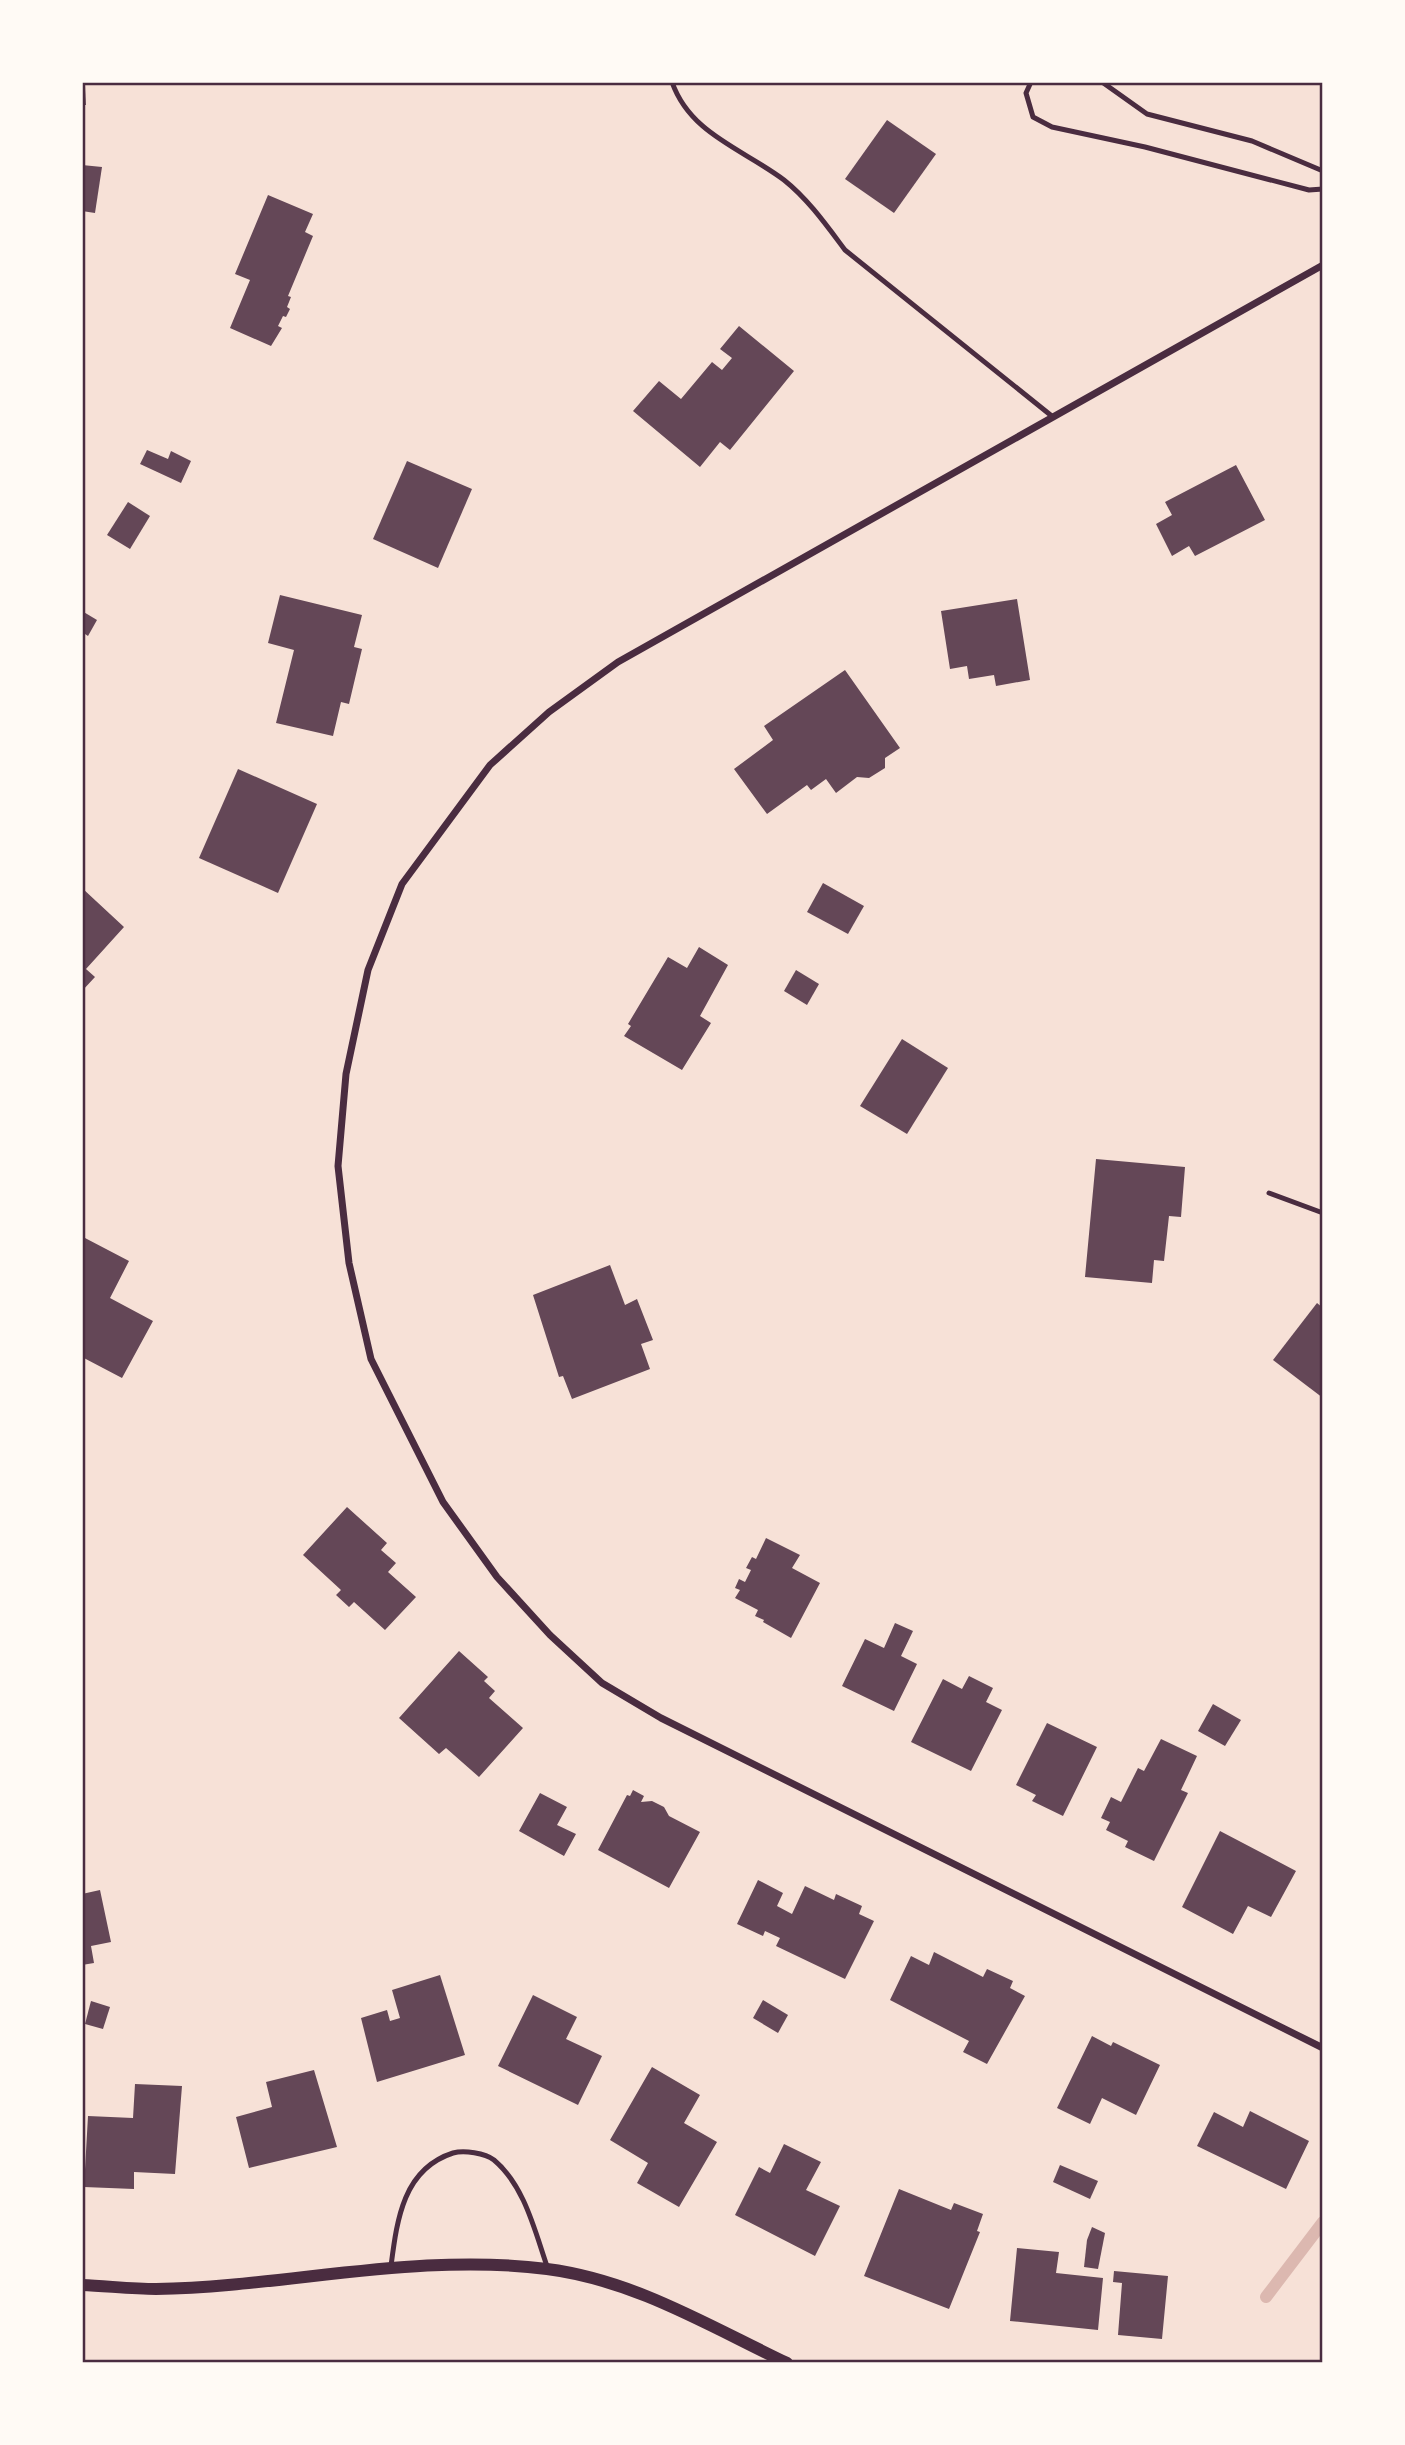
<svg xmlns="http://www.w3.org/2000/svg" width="1405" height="2445" font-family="Commissioner,sans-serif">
<rect width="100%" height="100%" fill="#f7e1d7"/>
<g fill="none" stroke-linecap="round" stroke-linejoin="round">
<polyline stroke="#dcb8b0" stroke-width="12" points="1266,2297 1323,2222"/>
</g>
<g fill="#644757">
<polygon points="82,86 85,86 86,105 82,105"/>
<polygon points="887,120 936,154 894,213 845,179"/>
<polygon points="82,165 102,167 95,213 82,211"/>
<polygon points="268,195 313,214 305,232 313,236 288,296 291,297 287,307 290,309 286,317 283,316 278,326 282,328 271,346 230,328 250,280 235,274"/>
<polygon points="739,326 794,371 730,450 720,442 700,467 633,411 659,381 681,399 712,362 722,370 732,358 720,349"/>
<polygon points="147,450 168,459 171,451 191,461 181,483 140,464"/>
<polygon points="407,461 472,489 438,568 373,539"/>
<polygon points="1236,465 1265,520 1195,556 1189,546 1172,556 1156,524 1172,515 1165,502"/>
<polygon points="128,502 150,516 130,549 107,535"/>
<polygon points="280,595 362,615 354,647 362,649 349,704 341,702 333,736 276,723 294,650 268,643"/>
<polygon points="1017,599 1030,680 996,686 994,675 969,679 967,666 950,669 941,611"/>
<polygon points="82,611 97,620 88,636 82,632"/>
<polygon points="845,670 900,748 885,758 885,768 869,778 857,777 836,793 826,779 811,790 807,785 767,814 734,769 773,740 764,726"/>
<polygon points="238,769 317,804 278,893 199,858"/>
<polygon points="823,883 864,906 848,934 807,912"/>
<polygon points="82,888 124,927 86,969 95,977 82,991"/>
<polygon points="699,947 728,965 700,1016 711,1023 682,1070 624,1036 631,1026 628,1024 668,957 687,968"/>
<polygon points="796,970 819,984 807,1005 784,991"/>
<polygon points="902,1039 948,1068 907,1134 860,1106"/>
<polygon points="1096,1159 1185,1167 1181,1217 1169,1216 1164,1261 1154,1260 1152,1283 1085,1277"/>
<polygon points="85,1238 129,1261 110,1298 153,1321 122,1378 82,1357 82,1243"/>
<polygon points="610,1265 625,1305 637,1299 653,1340 641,1344 650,1369 572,1399 563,1376 559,1377 533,1295"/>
<polygon points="1317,1303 1323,1308 1323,1398 1273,1360"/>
<polygon points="347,1507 387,1543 381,1550 396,1563 388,1572 416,1597 385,1630 354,1602 349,1607 336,1595 341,1590 303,1555"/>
<polygon points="766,1538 800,1555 792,1568 820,1583 791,1638 763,1622 764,1620 755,1616 758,1610 735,1598 740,1590 735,1588 739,1579 745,1582 751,1570 746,1568 752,1557 756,1559"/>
<polygon points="895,1623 913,1631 901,1656 917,1664 894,1711 842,1686 865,1639 884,1648"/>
<polygon points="459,1651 488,1677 484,1681 495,1691 489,1698 523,1728 479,1777 446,1748 439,1754 399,1718"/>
<polygon points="969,1676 993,1688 986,1702 1002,1710 971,1771 911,1742 943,1679 962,1689"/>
<polygon points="1213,1704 1241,1720 1225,1746 1198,1731"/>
<polygon points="1047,1723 1097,1747 1063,1816 1032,1801 1036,1795 1016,1785"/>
<polygon points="1161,1739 1197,1756 1181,1790 1188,1793 1154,1861 1125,1847 1128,1841 1106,1830 1110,1822 1101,1818 1111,1797 1121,1802 1138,1768 1144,1771"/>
<polygon points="633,1790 644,1796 641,1802 652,1801 664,1807 669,1816 700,1832 669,1888 598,1850 627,1795 630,1796"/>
<polygon points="540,1793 567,1807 557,1825 576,1834 564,1856 519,1831"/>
<polygon points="1220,1831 1296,1871 1271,1917 1248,1906 1233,1934 1182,1907"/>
<polygon points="758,1880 783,1893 777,1906 792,1914 805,1886 834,1900 836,1894 862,1906 859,1914 874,1921 845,1979 776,1946 780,1938 765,1931 763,1936 737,1924"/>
<polygon points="100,1890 111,1942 91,1946 94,1963 82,1965 82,1894"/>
<polygon points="934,1952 983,1977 987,1969 1013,1981 1010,1988 1025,1996 987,2064 963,2052 969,2041 890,2000 911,1956 929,1965"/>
<polygon points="440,1975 465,2055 377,2082 361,2018 387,2010 390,2021 400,2018 392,1990"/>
<polygon points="533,1995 577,2017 566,2039 602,2056 578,2105 498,2066"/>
<polygon points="763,2000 788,2015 778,2033 753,2018"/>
<polygon points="91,2001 110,2007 103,2029 85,2024"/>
<polygon points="1092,2036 1111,2046 1113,2042 1160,2065 1136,2115 1102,2098 1090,2124 1057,2108"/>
<polygon points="652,2067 700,2095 684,2123 717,2142 679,2207 637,2183 648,2163 610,2140"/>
<polygon points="314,2070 337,2147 249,2168 236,2117 272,2107 266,2082"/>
<polygon points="135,2084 182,2086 175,2174 134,2172 134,2189 84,2187 88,2116 133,2118"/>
<polygon points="1250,2111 1309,2141 1286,2189 1197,2146 1214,2112 1243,2127"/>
<polygon points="784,2144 821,2162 806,2190 840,2206 815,2256 735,2215 759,2167 770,2173"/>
<polygon points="1060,2165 1098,2181 1090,2199 1053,2182"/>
<polygon points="899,2189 951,2210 954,2203 983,2214 977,2231 980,2232 949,2309 864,2276"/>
<polygon points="1092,2227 1105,2233 1098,2269 1084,2267 1087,2240"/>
<polygon points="1017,2248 1059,2252 1056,2273 1103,2278 1098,2330 1010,2321"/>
<polygon points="1114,2271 1168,2276 1162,2339 1118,2335 1122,2283 1113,2282"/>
</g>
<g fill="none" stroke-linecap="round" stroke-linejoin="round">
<g stroke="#4a2c40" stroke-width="5">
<path d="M672,82C690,134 743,149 784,180C808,199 827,226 845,250L1053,417"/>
<polyline points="1031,82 1026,93 1033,117 1052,127 1145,147 1309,190 1323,189"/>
<polyline points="1102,82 1147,114 1252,141 1323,171"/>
<polyline points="1269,1193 1323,1213"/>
<path d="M391,2266C397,2220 403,2169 453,2153C464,2150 485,2153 494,2160C525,2186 535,2232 548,2269"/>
</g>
<polyline stroke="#4a2c40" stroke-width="7" points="1323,265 618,662 549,712 490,765 402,884 368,970 346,1074 338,1166 349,1263 371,1359 443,1502 497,1577 550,1635 602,1683 661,1718 1323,2048"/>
<path stroke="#4a2c40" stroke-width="12" d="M82,2285C107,2286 132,2289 156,2289C285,2287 417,2252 547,2269C634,2280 709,2326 787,2363"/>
</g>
<rect width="1405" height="2445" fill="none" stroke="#fffaf5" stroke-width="168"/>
<rect x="84" y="84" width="1237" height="2277" fill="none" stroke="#4a2c40" stroke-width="2.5"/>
</svg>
